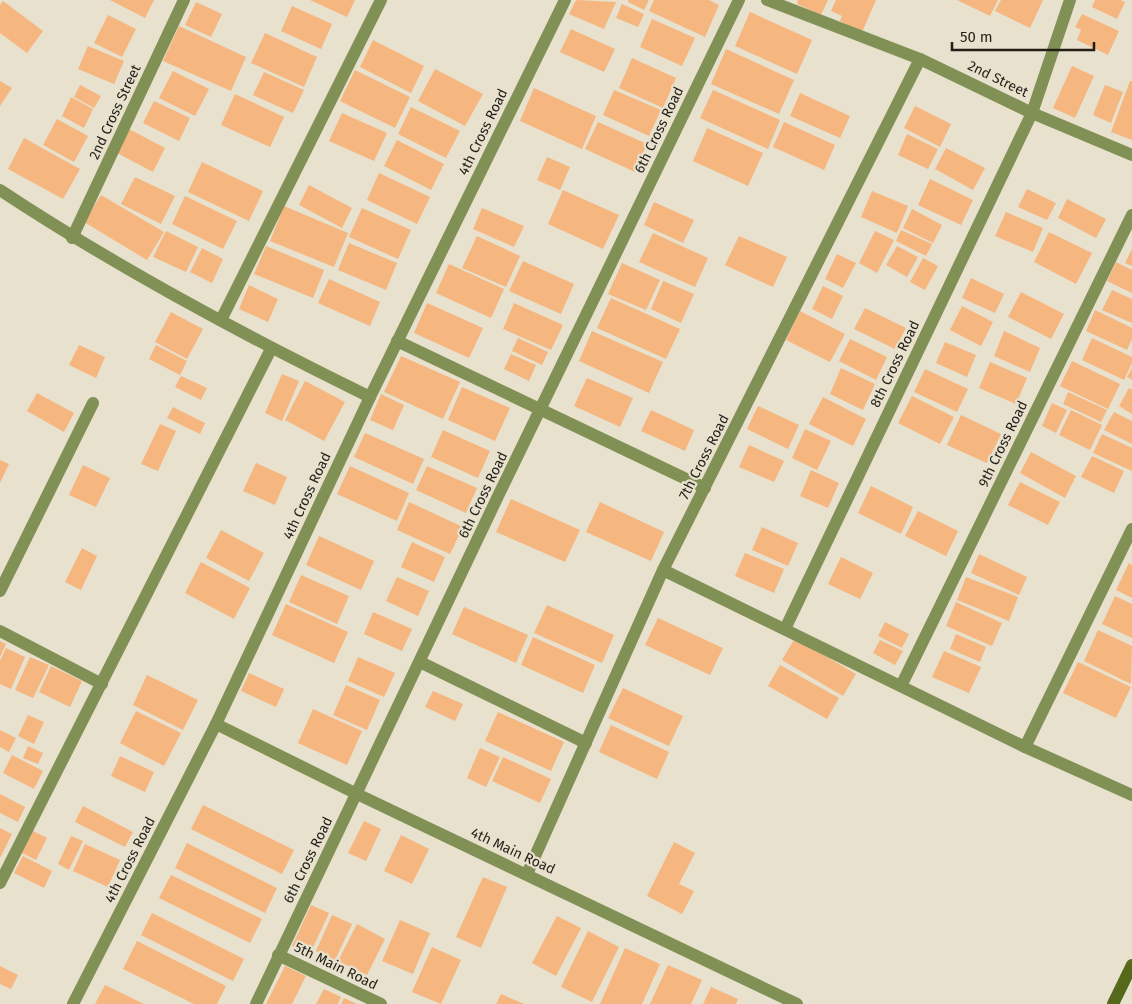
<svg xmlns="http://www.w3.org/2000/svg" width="1132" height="1004" font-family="'Fira Sans',sans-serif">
<rect width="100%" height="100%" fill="#e8e1cd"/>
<g fill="#f6b680">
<polygon points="110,0 154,0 145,18"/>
<polygon points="310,0 355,0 347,17"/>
<polygon points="576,0 616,2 604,29 569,14"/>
<polygon points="628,0 649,0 644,10 628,2"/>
<polygon points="654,0 709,0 719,5 705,37 649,11"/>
<polygon points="798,0 828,0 821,15 797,4"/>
<polygon points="836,0 876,0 862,32 840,21 842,16 831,11"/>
<polygon points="957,0 998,0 990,16"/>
<polygon points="1001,0 1043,0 1030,28 995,11"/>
<polygon points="1095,0 1120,0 1125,2 1117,19 1092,7"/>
<polygon points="3,1 43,31 27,53 0,33 0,5"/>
<polygon points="196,2 222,14 211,37 185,25"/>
<polygon points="622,4 644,14 638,27 616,18"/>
<polygon points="292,6 332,24 321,49 281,31"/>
<polygon points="750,12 812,40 797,74 735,46"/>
<polygon points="1082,14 1119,31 1108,55 1077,40 1081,30 1075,27"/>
<polygon points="108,15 136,29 122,57 94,43"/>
<polygon points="652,19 695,38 682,66 640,47"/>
<polygon points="179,26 246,57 231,91 163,61"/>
<polygon points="571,29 615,49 604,72 560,52"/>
<polygon points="265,33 317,57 304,87 251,63"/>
<polygon points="373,40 424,66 411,93 360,67"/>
<polygon points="88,46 124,61 114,84 78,69"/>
<polygon points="726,49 794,80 779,114 711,84"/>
<polygon points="632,58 676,78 663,108 619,88"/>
<polygon points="1072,66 1094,76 1075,118 1053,108"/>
<polygon points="435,69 483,94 465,126 418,101"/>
<polygon points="355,70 410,97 395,128 340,101"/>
<polygon points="173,71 209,89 195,116 159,98"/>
<polygon points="264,72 304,90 293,113 253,95"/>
<polygon points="0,81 12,88 0,106"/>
<polygon points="1130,81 1132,81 1132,140 1111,132"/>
<polygon points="80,85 101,96 94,108 74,97"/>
<polygon points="1105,85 1123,92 1111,123 1093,115"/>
<polygon points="534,88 596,116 582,149 520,121"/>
<polygon points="614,90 661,110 649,136 603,115"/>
<polygon points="713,90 780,120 768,149 700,118"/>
<polygon points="800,93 850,116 840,138 790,116"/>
<polygon points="235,94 284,117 270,147 221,125"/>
<polygon points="71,97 93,109 84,128 62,116"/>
<polygon points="154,101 190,118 179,141 143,123"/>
<polygon points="915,106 951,124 940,147 904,128"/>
<polygon points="411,107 460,131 446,158 398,134"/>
<polygon points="342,113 387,133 374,161 329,141"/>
<polygon points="57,119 88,136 74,162 43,145"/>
<polygon points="598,122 647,144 635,172 585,149"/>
<polygon points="784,122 835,145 824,170 773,147"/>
<polygon points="707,128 763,153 748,186 693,161"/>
<polygon points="129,129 165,148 153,172 117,153"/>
<polygon points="907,134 938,149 928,169 898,155"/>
<polygon points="24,138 80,169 63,199 8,169"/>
<polygon points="397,140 444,164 431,190 384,166"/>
<polygon points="946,148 985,168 973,190 935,169"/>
<polygon points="547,157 570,167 560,190 537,180"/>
<polygon points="202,162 263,191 249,221 188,192"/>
<polygon points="379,173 430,197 417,224 367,200"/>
<polygon points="135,177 175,196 161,224 121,204"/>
<polygon points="930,179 973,200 961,225 918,205"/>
<polygon points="309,185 352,208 342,228 299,205"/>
<polygon points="1027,189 1056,203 1047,220 1018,207"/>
<polygon points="563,190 619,215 603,249 548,224"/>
<polygon points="872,191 908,206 897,233 861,217"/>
<polygon points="101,195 164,232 147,260 84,222"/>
<polygon points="185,196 237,221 223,249 172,224"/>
<polygon points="1067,199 1106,219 1096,238 1058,218"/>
<polygon points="654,202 694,220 683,243 644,225"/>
<polygon points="284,206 348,233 334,267 270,241"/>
<polygon points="362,208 411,230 398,259 349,237"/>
<polygon points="482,208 524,226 514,247 473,229"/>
<polygon points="912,209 942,225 933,243 903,228"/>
<polygon points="1006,212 1043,228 1033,252 995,236"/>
<polygon points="901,230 932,244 926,256 896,241"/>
<polygon points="166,231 198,247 186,272 153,257"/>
<polygon points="875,231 894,240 877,273 859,263"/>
<polygon points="1049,232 1092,253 1076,284 1034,262"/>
<polygon points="653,233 708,258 695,287 639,262"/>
<polygon points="477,236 520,256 506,287 462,268"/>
<polygon points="739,236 787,257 773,287 725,265"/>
<polygon points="349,243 397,263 386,290 338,270"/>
<polygon points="266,246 324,270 313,298 254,274"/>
<polygon points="897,246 918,257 907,277 886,265"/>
<polygon points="202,248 223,259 212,283 190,272"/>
<polygon points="1132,249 1132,266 1125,263"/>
<polygon points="837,254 856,263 843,288 825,279"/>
<polygon points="923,258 938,266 925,290 910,282"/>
<polygon points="523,261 574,284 561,314 509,291"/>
<polygon points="1116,262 1132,270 1132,293 1107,281"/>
<polygon points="622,263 660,280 646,310 608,294"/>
<polygon points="449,264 504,289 491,318 436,293"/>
<polygon points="971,278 1004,294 995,313 962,298"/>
<polygon points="329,279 380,302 370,326 318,303"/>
<polygon points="663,281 694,294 681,323 651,309"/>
<polygon points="249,285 278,299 268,322 239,309"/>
<polygon points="823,286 843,296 832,319 812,309"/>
<polygon points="1112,290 1132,299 1132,323 1102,310"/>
<polygon points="1021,292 1064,314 1051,339 1008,317"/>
<polygon points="611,298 680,329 666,359 597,328"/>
<polygon points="427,303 483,328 469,358 414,333"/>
<polygon points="514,303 563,325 551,350 503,329"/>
<polygon points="962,306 993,322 981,346 950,330"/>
<polygon points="865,308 906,328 895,349 854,329"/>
<polygon points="1095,310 1132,328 1132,339 1127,350 1086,331"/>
<polygon points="800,311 845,334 830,362 786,340"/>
<polygon points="171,312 203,329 187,359 155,342"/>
<polygon points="592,331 663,362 649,393 579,361"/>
<polygon points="1004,331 1040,348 1030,372 994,356"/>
<polygon points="518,338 548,352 542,365 512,351"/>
<polygon points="1092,338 1132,357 1132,363 1124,380 1082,360"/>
<polygon points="850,339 887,357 876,380 839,361"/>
<polygon points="945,342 976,355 967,377 936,363"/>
<polygon points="79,345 105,357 96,378 69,365"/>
<polygon points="156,345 187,361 180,375 149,359"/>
<polygon points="511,354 536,365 529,381 504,369"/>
<polygon points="401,356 460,382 443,419 384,392"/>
<polygon points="1072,361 1120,384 1108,409 1060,386"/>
<polygon points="990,362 1027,378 1016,404 979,388"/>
<polygon points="841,368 875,384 863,410 830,394"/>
<polygon points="1132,368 1132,380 1127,377"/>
<polygon points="925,369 968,389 957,412 914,392"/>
<polygon points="282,374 299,381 282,421 265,413"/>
<polygon points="181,376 207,388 201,400 175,387"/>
<polygon points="587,378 633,398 620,427 574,406"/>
<polygon points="305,381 345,402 324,441 285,420"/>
<polygon points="462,387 510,408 495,441 448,420"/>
<polygon points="1129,388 1132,390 1132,414 1119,406"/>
<polygon points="1068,392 1107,410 1101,422 1063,404"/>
<polygon points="37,393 74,413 64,432 27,411"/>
<polygon points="381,394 404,405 393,430 370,420"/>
<polygon points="912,396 954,417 940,444 898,423"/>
<polygon points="823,397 866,419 853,446 809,424"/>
<polygon points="1052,403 1067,410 1056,433 1042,426"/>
<polygon points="758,406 799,425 788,449 747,429"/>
<polygon points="173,407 205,423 200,434 167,418"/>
<polygon points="651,410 694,430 685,451 641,431"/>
<polygon points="1071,410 1102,425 1090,450 1059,435"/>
<polygon points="1114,412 1132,421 1132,444 1104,430"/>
<polygon points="961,415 1001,434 987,463 947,445"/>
<polygon points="160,424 176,431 158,471 141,464"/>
<polygon points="805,429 831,441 817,470 792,458"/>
<polygon points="443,430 490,451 478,478 431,457"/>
<polygon points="365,433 424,459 413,484 354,457"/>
<polygon points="1102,434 1132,448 1132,471 1093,453"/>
<polygon points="749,445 784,461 774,482 739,467"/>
<polygon points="1031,452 1076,476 1065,498 1020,473"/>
<polygon points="1092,456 1124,471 1114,493 1081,477"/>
<polygon points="0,460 9,464 0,483"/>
<polygon points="256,463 287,477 275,505 243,491"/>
<polygon points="83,465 110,478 96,507 69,495"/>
<polygon points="350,466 409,493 397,521 337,494"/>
<polygon points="427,466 477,488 466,513 416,490"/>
<polygon points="811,470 839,483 828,508 800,496"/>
<polygon points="1020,482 1060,502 1048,525 1008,505"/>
<polygon points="871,486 913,507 901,534 858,513"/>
<polygon points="511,499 580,530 565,562 496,532"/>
<polygon points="409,502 463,527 450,554 397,530"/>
<polygon points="600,502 664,532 651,561 586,532"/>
<polygon points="918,511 958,531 946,556 905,536"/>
<polygon points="762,527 798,543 788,566 752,550"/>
<polygon points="221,530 264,553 249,581 206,558"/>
<polygon points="319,536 374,561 361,590 306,565"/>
<polygon points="412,542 445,557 434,582 401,567"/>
<polygon points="82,548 97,556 81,590 65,582"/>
<polygon points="745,553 784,569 774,593 735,576"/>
<polygon points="979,554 1027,577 1019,595 971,573"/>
<polygon points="841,557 873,573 860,599 828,584"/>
<polygon points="201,562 250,588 234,619 185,593"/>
<polygon points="1129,563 1132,565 1132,598 1116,590"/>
<polygon points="301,575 349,596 337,624 289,602"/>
<polygon points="397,577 429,591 418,616 386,601"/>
<polygon points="966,577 1018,597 1009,621 957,600"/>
<polygon points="1115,596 1132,604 1132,638 1102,624"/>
<polygon points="956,602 1002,623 992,646 946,626"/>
<polygon points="286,604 348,632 334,663 272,635"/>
<polygon points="547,605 614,635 602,663 534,633"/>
<polygon points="464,607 528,635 516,663 452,634"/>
<polygon points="373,612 412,629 402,651 364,634"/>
<polygon points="658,618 723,648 710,675 645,645"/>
<polygon points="885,622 909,634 902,648 878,636"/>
<polygon points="1098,630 1132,646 1131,684 1084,661"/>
<polygon points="956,634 986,647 980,662 950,649"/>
<polygon points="533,637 595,665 583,693 521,665"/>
<polygon points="795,638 856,674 843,696 782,660"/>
<polygon points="880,640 903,651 895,665 873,653"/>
<polygon points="0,641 6,644 0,657"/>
<polygon points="6,648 25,657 11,689 0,684 0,661"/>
<polygon points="944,651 981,667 969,693 932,677"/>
<polygon points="30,657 49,665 33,698 15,690"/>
<polygon points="358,657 395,673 384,697 348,681"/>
<polygon points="1078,662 1131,687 1116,718 1063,693"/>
<polygon points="780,665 839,698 827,719 768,686"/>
<polygon points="51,666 82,681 70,707 39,692"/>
<polygon points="249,673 284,689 276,707 241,691"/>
<polygon points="147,675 198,700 183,730 133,705"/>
<polygon points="346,685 380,700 367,730 333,715"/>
<polygon points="623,688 683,716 669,746 608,718"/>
<polygon points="433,691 463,704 455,721 425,707"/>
<polygon points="313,709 362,731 347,765 298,743"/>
<polygon points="136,711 181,733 164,766 120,743"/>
<polygon points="498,712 564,742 551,771 485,741"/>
<polygon points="28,715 44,722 34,744 18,736"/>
<polygon points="611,725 669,752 657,779 599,752"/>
<polygon points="0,730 16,738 9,752 0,747"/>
<polygon points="28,746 43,753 38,764 23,758"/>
<polygon points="480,748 500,757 486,787 467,778"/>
<polygon points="12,755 43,771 34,789 3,773"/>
<polygon points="120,756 154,772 145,792 111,776"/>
<polygon points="503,757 551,779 540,803 492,781"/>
<polygon points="0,794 25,807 18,822 0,813"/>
<polygon points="203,805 294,850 282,874 191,829"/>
<polygon points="83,806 133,832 125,847 75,822"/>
<polygon points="364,821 381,829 366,861 348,853"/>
<polygon points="0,828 12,834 0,858"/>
<polygon points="31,830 47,838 36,860 20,852"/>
<polygon points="401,835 429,849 412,884 384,871"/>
<polygon points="71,836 83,841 69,870 58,864"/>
<polygon points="674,842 695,853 679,884 694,891 682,914 647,896"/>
<polygon points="187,843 277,888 265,913 175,868"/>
<polygon points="85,844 120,860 108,887 73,871"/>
<polygon points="23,856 52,871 44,888 14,873"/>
<polygon points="171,875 262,919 250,943 159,898"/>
<polygon points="483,877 507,887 481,948 456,937"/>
<polygon points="311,905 329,913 310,954 292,946"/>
<polygon points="152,913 244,959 233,981 141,935"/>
<polygon points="332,915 352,924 335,960 316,951"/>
<polygon points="557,916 581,928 556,976 532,963"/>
<polygon points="400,920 430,933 413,974 382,961"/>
<polygon points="357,924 385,939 367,975 338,961"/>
<polygon points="588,931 619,947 592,1002 561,987"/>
<polygon points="137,941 226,986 217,1004 194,1004 123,969"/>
<polygon points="432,947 461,960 441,1004 412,992"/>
<polygon points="625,948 660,964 642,1004 600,1004"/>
<polygon points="668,965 702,980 691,1004 650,1004"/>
<polygon points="0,966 18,975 11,989 0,984"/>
<polygon points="285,966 306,976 292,1004 266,1004"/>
<polygon points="105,985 144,1004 95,1004"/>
<polygon points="711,987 738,999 736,1004 703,1004"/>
<polygon points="324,989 341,997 338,1004 316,1004"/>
<polygon points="501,994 524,1004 496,1004"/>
<polygon points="344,998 357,1004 341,1004"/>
</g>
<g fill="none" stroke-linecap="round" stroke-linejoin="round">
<g stroke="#819156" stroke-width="12">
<polyline points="767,0 920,59 1032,113 1132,155"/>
<path d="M0,190C118,268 243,335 370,397"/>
<polyline points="72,238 184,0"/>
<polyline points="221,320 381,0"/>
<polyline points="397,341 705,488"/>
<polyline points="663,570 1025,747 1132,795"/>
<polyline points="0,591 93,403"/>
<polyline points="785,629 1032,113 1070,0"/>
<polyline points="0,631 102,684"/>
<polyline points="420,662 586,743"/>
<polyline points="901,686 1132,215"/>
<polyline points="216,724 357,794 797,1004"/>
<polyline points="1025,747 1132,529"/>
<polyline points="527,874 663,570 920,59"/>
<polyline points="0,883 271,349"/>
<polyline points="278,955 381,1004"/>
<polyline points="73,1004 216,724 370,397 565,0"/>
<polyline points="256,1004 500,492 739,0"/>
</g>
<polyline stroke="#56681b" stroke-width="12" points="1113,1004 1132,965"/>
</g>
<g text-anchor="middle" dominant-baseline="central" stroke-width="4.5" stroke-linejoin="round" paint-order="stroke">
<g font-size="14" fill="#211f17" stroke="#e8e1cd">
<text transform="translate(998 79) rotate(26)">2nd Street</text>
<text transform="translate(115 112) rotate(-65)">2nd Cross Street</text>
<text transform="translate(659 130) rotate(-64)">6th Cross Road</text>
<text transform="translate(483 132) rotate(-64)">4th Cross Road</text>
<text transform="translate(895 364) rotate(-64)">8th Cross Road</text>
<text transform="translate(1003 444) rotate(-64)">9th Cross Road</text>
<text transform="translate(704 457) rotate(-63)">7th Cross Road</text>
<text transform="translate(483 495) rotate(-64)">6th Cross Road</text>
<text transform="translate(307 496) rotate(-65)">4th Cross Road</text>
<text transform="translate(513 851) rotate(25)">4th Main Road</text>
<text transform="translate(130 860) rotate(-63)">4th Cross Road</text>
<text transform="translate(308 860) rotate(-64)">6th Cross Road</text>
<text transform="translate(336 966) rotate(26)">5th Main Road</text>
</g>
</g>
<path d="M952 42v8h142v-8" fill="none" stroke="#211f17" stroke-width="2.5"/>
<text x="960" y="42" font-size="15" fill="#211f17" stroke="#e8e1cd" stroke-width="4" paint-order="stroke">50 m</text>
</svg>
